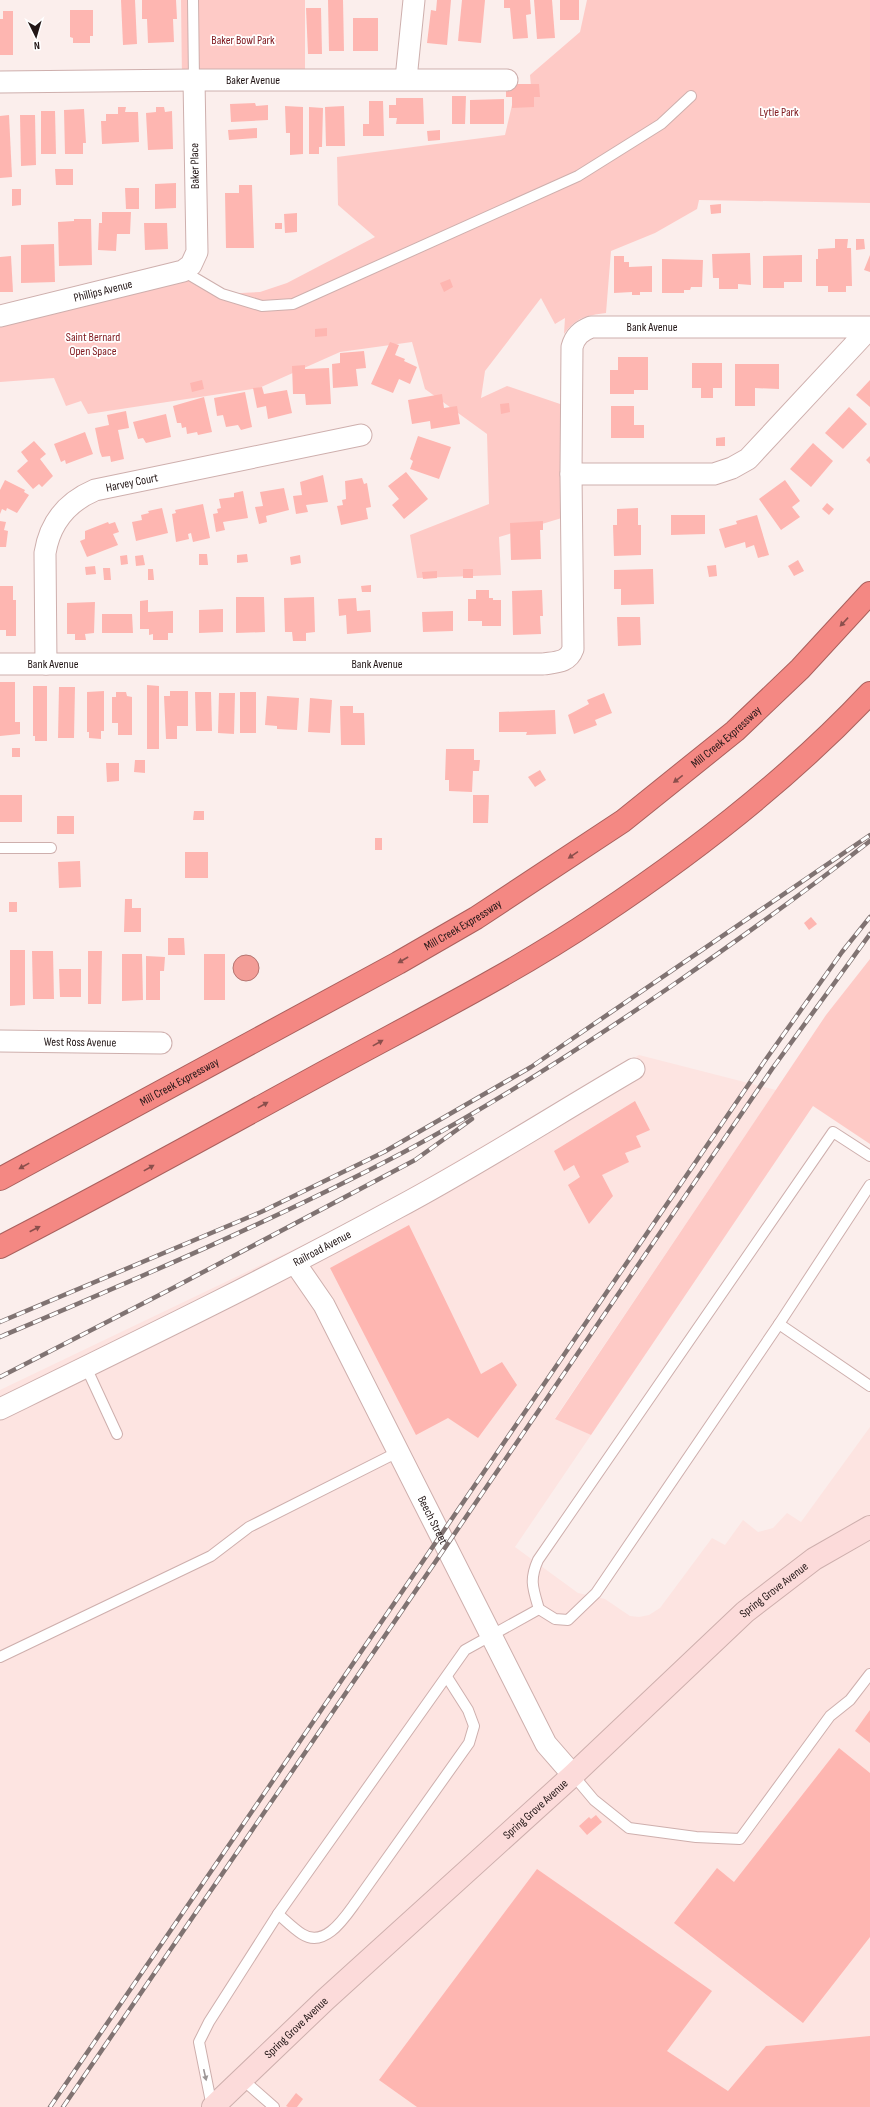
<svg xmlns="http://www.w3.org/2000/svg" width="870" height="2107" font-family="'Sofia Sans Condensed',sans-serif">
<rect width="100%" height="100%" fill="#fbeeec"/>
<polygon fill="#fde4e1" points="639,1055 776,1090 555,1418 591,1435 515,1547 578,1593 605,1599 630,1616 639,1617 649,1615 660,1608 712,1538 725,1545 743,1520 758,1532 773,1528 787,1513 801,1522 870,1427 870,2107 0,2107 0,1390 355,1220"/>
<g fill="#fecac6">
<polygon points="181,0 305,0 305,80 182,80"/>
<path d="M587,0H870V203L699,200L697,209L655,233L611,251L606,313C585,316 577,317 564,334L565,318L555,324L541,298L485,371L481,398L507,386L566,406L565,517L499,537L501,575L417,578L410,535L489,504L487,434L425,389L412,342L340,352L259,388L88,414L81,401L66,406L54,378L0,382V316L183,271L222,294L260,292L287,283L375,237L338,205L337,157L505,135L512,105L532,99L530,75L580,32Z"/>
<polygon points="870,959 870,1144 813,1106 591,1435 555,1419 826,1015"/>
</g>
<circle fill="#f39d97" stroke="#b47470" cx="246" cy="968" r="13"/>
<g fill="#feb6b1">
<polygon points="121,0 135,0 137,44 123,45"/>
<polygon points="142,0 176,0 177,19 173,19 174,42 148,43 147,19 142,19"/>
<polygon points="328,0 343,0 344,51 329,51"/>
<polygon points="437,0 451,0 447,45 427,43 431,10 436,11"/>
<polygon points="462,0 485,0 481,43 458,41"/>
<polygon points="504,0 530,0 531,14 526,15 528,38 513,39 510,8 504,8"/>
<polygon points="534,0 552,0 555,38 537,39"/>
<rect x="560" y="0" width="19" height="20"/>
<polygon points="306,8 321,8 322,54 308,54"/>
<polygon points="70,10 93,10 93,36 90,36 90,43 73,43 73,38 70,37"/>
<polygon points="3,11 13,11 13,55 0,55 0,19 3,19"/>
<rect x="353" y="18" width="25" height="33"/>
<polygon points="510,84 539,84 540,97 534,97 534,107 512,108 512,97 506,97 506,85"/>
<polygon points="452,96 466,96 465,124 452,124"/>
<polygon points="396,98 423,98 424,124 396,124 397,118 389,118 389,105 396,105"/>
<polygon points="504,99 504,124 470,124 470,100"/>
<polygon points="369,101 383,101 384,136 363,136 363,124 369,124"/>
<polygon points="255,103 256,106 268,105 268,120 231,122 230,104"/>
<polygon points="285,106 303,107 303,154 290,155 290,133 286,133"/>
<polygon points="344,106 345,146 326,146 325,107"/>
<polygon points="118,107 126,107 125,112 138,112 139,142 102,144 101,121 106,121 106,114 118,114"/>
<polygon points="156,107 164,107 165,112 172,111 173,149 148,150 146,113 156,112"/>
<polygon points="309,107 323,108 322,147 319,147 319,154 309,154"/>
<polygon points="84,109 86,143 83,143 83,154 65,154 64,110"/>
<polygon points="41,111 55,111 56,154 41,154"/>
<polygon points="9,115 12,177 0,178 0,116"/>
<polygon points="20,115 35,115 36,165 21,166"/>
<polygon points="257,128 257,138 229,140 228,130"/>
<polygon points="440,130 440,140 428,141 427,131"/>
<polygon points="55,169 73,169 73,185 56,185"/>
<polygon points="176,183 176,208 155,209 155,184"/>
<polygon points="239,185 252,185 254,248 226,248 225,193 239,193"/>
<polygon points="125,188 139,188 139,209 126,209"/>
<polygon points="12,189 21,189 21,205 12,206"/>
<polygon points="721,204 721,213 711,214 710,205"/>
<polygon points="102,212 131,212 130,234 117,234 116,251 98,250 99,223 102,223"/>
<polygon points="297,213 297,232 285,233 284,214"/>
<polygon points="74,219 91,219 92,265 59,266 58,222 74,221"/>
<polygon points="144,223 167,223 168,249 145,250"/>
<rect x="275" y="223" width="7" height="6"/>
<polygon points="835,239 848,239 847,248 851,248 852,286 846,286 846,292 828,292 828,286 816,286 816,259 818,259 818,249 835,248"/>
<polygon points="856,239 864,239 865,249 856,250"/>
<polygon points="54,244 55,282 21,283 21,245"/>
<polygon points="750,253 751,285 738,284 738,289 719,289 719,278 713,278 712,254"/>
<polygon points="802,255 802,282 784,282 784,288 763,288 763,256"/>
<polygon points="870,255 870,272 864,270"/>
<polygon points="11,256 13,292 0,292 0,257"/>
<polygon points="614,256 624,256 624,262 629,262 629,267 652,266 652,292 640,292 640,295 632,295 632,292 614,293"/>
<polygon points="662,259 703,260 702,287 691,287 690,290 684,290 684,293 662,293"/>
<polygon points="450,279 453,287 444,292 440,283"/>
<polygon points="327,328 327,336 315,337 315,329"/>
<polygon points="390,342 399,345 395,355 405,359 404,361 417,367 410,384 399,379 393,393 371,384"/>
<polygon points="364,351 366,368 356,369 358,386 333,388 332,364 340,363 340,353"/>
<polygon points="618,357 648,357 648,390 634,390 634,394 610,394 610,370 618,370"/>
<polygon points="692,363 722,363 722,388 713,388 713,398 701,398 701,388 692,388"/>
<polygon points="735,364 779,364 779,389 755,388 755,406 735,406"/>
<polygon points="305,365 305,369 329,368 331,404 306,405 305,394 293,394 292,366"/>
<polygon points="202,380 204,389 192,392 190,383"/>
<polygon points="870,380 870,407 856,395"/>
<polygon points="262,387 264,394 287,390 292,413 268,419 266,406 257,408 253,388"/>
<polygon points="245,392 252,427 241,430 238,425 226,427 223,415 217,416 214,398"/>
<polygon points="442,394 444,408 457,406 460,424 431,429 430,421 412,424 408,400"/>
<polygon points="204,397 212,432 198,435 197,432 187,434 186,427 182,428 181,423 177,423 173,406"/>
<polygon points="509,403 510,412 501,414 500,404"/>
<polygon points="611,406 634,406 634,425 644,425 644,438 611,438"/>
<polygon points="849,407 867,424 843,449 825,433"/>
<polygon points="126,411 129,428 118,430 124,459 111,462 110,456 102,457 100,452 95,428 109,425 107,415"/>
<polygon points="166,414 171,437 146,443 143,438 138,439 133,422"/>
<polygon points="85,432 93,454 66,464 65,460 61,462 54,444"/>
<polygon points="418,436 451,447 439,479 410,469 413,461 410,459"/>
<polygon points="725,437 725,446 716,446 716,438"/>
<polygon points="34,441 46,454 40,459 53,476 42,487 39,484 33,489 17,471 28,461 21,452"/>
<polygon points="813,443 833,461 811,487 790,469"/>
<polygon points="870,456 870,464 866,460"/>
<polygon points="406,472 428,499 404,519 392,505 399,499 388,486"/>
<polygon points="323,475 328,502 306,505 308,512 296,514 293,496 302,495 300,482"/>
<polygon points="362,478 364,484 367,483 371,507 366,508 368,519 341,525 337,506 343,505 342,500 346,499 345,481"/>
<polygon points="5,480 25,490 24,492 29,495 17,513 7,508 6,511 2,509 0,514 0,490"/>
<polygon points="785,480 800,501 792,507 800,517 781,530 759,499"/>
<polygon points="284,488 289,510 266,516 267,522 259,524 255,507 263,506 260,492"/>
<polygon points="243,491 248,518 223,522 225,530 216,532 213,514 218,513 217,509 221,508 219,499 234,497 234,493"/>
<polygon points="827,503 834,509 829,515 822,509"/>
<polygon points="203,504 210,538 193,542 191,533 188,534 189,539 176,542 172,514 176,513 175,510"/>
<polygon points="162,508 168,533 136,541 132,522 142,520 141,515 149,513 148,511"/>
<polygon points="638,508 638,525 641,525 641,555 614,556 613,525 617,525 617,509"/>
<polygon points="671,515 705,515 705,534 671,535"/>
<polygon points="757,515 769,555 758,558 754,545 746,548 745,542 725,548 719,529 737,524 736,521"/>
<polygon points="0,521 6,522 4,530 8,531 6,547 0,547"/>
<polygon points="543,521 543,530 540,530 541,559 511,560 510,523"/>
<polygon points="108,522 109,524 115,522 119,532 113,534 118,545 87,557 80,541 85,539 85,531"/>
<polygon points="199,554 207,554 208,565 199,565"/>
<polygon points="247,554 248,562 237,563 237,555"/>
<polygon points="127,555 128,564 121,565 120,556"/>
<polygon points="143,555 145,565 136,566 135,556"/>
<polygon points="300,555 301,563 291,565 290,557"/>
<polygon points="798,560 804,571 794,576 788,566"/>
<polygon points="716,565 717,576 709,577 707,566"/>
<polygon points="95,566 96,574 86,575 85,567"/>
<polygon points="103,568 110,568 111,580 104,580"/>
<polygon points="148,569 153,569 154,580 148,580"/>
<rect x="463" y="569" width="10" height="9"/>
<polygon points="653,569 654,604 621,605 621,589 614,589 614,570"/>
<polygon points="437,571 437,578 423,579 422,572"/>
<polygon points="371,585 371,592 362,592 361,586"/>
<polygon points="0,586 13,586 13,600 16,600 16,636 6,636 6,630 0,630"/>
<polygon points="476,590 489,590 489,598 493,598 493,600 501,600 501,626 482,626 482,621 468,621 468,599 476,599"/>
<polygon points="542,590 543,616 540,616 541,634 513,635 512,591"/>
<polygon points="236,597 264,597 265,632 236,633"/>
<polygon points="314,597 315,632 306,633 306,641 293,641 292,632 285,632 284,598"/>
<polygon points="356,598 357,611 370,610 371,632 347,634 346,615 339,616 338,599"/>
<polygon points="148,600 148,612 173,611 173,633 168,633 168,640 153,640 153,634 149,635 149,629 140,629 140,601"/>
<polygon points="95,602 94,633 85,634 86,640 75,640 75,634 67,634 67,603"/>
<polygon points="223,609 223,632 199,633 199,610"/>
<polygon points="453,611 453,631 423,632 422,612"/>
<polygon points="102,614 132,614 133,633 102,633"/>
<polygon points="617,617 640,617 641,645 618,646"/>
<polygon points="0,682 15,682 15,722 20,722 20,734 0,736"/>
<polygon points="147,685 159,686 159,749 147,749"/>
<polygon points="33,686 47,686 47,741 35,741 35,736 33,736"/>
<polygon points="59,687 75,687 74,738 58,738"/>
<polygon points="104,691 104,731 101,731 101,739 89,738 89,732 87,732 87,692"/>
<polygon points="170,691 188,691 188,726 177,726 177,739 166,739 164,696 170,696"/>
<polygon points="116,692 126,692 127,696 132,697 132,735 118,735 118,723 112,723 112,697 116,697"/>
<polygon points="195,692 211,692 212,731 196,731"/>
<rect x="240" y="692" width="16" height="41"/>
<polygon points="219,693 235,693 234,734 218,733"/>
<polygon points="604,693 612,713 595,720 597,725 574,734 568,715 589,704 587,700"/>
<polygon points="267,696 299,698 297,730 277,729 277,726 265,725"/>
<polygon points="310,698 332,700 330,733 308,732"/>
<polygon points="340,706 353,706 353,713 364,713 365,745 341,745"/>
<polygon points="555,710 556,734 526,735 527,732 499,732 499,712"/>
<rect x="12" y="748" width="8" height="9"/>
<polygon points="446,749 474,749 474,760 480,760 479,771 473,771 472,792 449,791 449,780 445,780"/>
<polygon points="135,760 145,760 145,773 134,772"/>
<polygon points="106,763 119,763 119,781 107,782"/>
<polygon points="540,770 546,780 535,787 528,777"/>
<rect x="0" y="795" width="22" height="27"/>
<polygon points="473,795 489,795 488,823 473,823"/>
<polygon points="194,811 204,811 204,820 193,820"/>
<rect x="57" y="816" width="17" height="18"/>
<rect x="375" y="838" width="7" height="12"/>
<rect x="185" y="852" width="23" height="26"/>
<polygon points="80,861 81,887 59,888 58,862"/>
<polygon points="125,899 132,899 132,908 141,908 141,932 124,932"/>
<rect x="9" y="902" width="8" height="10"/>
<polygon points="811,917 817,924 809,930 804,923"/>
<polygon points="168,938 184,938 185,955 168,955"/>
<polygon points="10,950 25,950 25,1005 10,1006"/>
<polygon points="32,951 53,951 54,999 33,999"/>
<polygon points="88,951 102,951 101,1004 88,1004"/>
<polygon points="122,954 142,954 143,1000 122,1001"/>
<rect x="204" y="954" width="21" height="46"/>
<polygon points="146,956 165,957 164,971 160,971 160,1000 146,1000"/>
<polygon points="59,969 81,969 81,997 60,997"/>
<polygon points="635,1101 650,1130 636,1136 641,1147 625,1153 629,1162 602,1175 613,1196 589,1224 568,1185 580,1177 574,1165 564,1171 554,1151"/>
<polygon points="409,1225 481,1374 502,1362 517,1385 478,1438 448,1418 416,1435 330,1268"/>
<polygon points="870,1710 870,1743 855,1731"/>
<polygon points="839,1748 870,1773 870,1937 803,2023 674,1923 717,1868 734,1882"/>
<polygon points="596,1815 602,1822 587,1835 579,1826 589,1817 591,1819"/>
<polygon points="537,1869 712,1991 667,2051 728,2091 766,2046 870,2036 870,2107 417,2107 379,2080"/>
<polygon points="296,2093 303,2099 297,2107 288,2107 286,2106"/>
</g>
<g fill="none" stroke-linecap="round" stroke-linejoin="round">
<g stroke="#ceafad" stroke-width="12">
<g id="service">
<polyline points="193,0 194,80"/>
<polyline points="183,271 222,294 262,306 293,304 578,176 661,124 691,96"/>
<polyline points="0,848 51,848"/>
<path d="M870,1156L833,1132L538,1560C529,1580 533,1589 539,1609L555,1619L568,1620L596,1593L779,1324L870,1185"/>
<polyline points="779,1324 870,1386"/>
<polyline points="86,1367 117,1434"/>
<polyline points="0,1657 211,1556 249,1527 398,1452"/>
<polyline points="573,1775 594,1800 629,1828 696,1837 740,1839 830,1716 850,1700 870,1674"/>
<path d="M278,1914C286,1921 294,1929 302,1934C325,1949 345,1917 356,1902L469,1743L474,1726L468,1710L447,1677"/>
<polyline points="242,2079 274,2107"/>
<polyline points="212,2107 199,2042 209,2022 278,1914 465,1650 539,1609"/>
</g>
</g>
<g stroke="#ceafad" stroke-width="23">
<g id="minor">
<polyline points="406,79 414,0"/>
<path id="s1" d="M0,82L194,80H507"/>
<path id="s2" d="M0,316L183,271L191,265L197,252L194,80"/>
<path d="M870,327H591C581,331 575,336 572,347L571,474H714L732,468L748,459L870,328"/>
<path id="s3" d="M0,664H543C556,662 568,663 573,649L571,474"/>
<path id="s4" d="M46,664L45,553C50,522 67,502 95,490L361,435"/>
<path id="s5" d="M0,1041L161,1043"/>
<path id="s6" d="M295,1263L324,1305L546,1744L573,1775"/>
<path id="s7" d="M0,1409C133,1344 267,1279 397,1208C478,1165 555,1115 634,1069"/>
</g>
</g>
<g stroke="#ceafad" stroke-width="24">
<g id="secondary">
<path id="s8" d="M213,2107L326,1999L573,1775L745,1612L814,1559L870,1527"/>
</g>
</g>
<g stroke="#aa605d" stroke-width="24">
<g id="motorway">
<path id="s9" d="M0,1179L398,963L476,918L623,821L735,731L800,669L870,593"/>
<path d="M0,1247C111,1190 220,1129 330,1069C420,1020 512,974 597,917C695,852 789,779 870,693"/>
</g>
</g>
<use href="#service" stroke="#fff" stroke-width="10"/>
<use href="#minor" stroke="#fff" stroke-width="21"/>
<use href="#secondary" stroke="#fcdbda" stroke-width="22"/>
<use href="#motorway" stroke="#f48883" stroke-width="22"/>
<g stroke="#807372" stroke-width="4.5">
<g id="rail">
<polyline points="0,1322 261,1212 384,1152 531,1067 870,835"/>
<path d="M0,1337C136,1279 273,1221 404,1152C496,1103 584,1046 670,987C738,940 805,892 870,841"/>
<polyline points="0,1377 173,1288 415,1160 472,1119"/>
<polyline points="50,2107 764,1062 842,952 870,917"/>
<polyline points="63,2107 772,1069 870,934"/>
</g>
</g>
<use href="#rail" stroke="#fff" stroke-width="3" stroke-dasharray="9" stroke-linecap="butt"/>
</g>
<defs><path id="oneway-solid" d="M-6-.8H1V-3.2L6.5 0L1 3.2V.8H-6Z"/></defs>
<g fill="#8b4f4c">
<use href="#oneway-solid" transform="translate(844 622) rotate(133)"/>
<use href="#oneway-solid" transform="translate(678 779) rotate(142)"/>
<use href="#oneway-solid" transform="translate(573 855) rotate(146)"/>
<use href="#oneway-solid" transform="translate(403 960) rotate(150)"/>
<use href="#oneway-solid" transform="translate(378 1043) rotate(-29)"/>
<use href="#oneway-solid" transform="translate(263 1105) rotate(-29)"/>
<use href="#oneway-solid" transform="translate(24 1166) rotate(151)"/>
<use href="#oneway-solid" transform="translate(149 1168) rotate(-29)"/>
<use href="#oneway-solid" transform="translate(35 1229) rotate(-27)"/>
</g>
<use fill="#9c9696" href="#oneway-solid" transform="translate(205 2075) rotate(77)"/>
<g text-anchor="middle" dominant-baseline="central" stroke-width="3.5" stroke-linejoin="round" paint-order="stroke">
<g font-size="12" fill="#811c21" stroke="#fff">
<text x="243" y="40">Baker Bowl Park</text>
<text x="779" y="112">Lytle Park</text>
<text x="93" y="337">Saint Bernard<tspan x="93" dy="14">Open Space</tspan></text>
</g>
<g font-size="12" fill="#221616" stroke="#fff">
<text stroke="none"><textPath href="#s1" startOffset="253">Baker Avenue</textPath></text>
<text transform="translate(195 166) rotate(-91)">Baker Place</text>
<text stroke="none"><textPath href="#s2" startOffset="106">Phillips Avenue</textPath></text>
<text x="652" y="327">Bank Avenue</text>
<text stroke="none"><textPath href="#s4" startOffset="233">Harvey Court</textPath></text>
<text stroke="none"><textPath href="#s3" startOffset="53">Bank Avenue</textPath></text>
<text stroke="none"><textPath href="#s3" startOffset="377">Bank Avenue</textPath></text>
<text stroke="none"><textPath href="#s9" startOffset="852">Mill Creek Expressway</textPath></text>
<text stroke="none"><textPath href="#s9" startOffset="528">Mill Creek Expressway</textPath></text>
<text stroke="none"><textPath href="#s5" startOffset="80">West Ross Avenue</textPath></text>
<text stroke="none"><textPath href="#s9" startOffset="204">Mill Creek Expressway</textPath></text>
<text stroke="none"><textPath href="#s7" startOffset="360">Railroad Avenue</textPath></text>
<text stroke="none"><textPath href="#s6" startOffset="292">Beech Street</textPath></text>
<text stroke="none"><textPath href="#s8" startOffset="763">Spring Grove Avenue</textPath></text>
<text stroke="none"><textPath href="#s8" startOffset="439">Spring Grove Avenue</textPath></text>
<text stroke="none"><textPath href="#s8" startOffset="115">Spring Grove Avenue</textPath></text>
</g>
</g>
<g transform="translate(36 36) rotate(175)" stroke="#ffffff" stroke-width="3" paint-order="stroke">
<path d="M0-3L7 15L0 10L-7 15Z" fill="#221616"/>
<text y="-6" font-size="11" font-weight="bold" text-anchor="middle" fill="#221616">N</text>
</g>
</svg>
